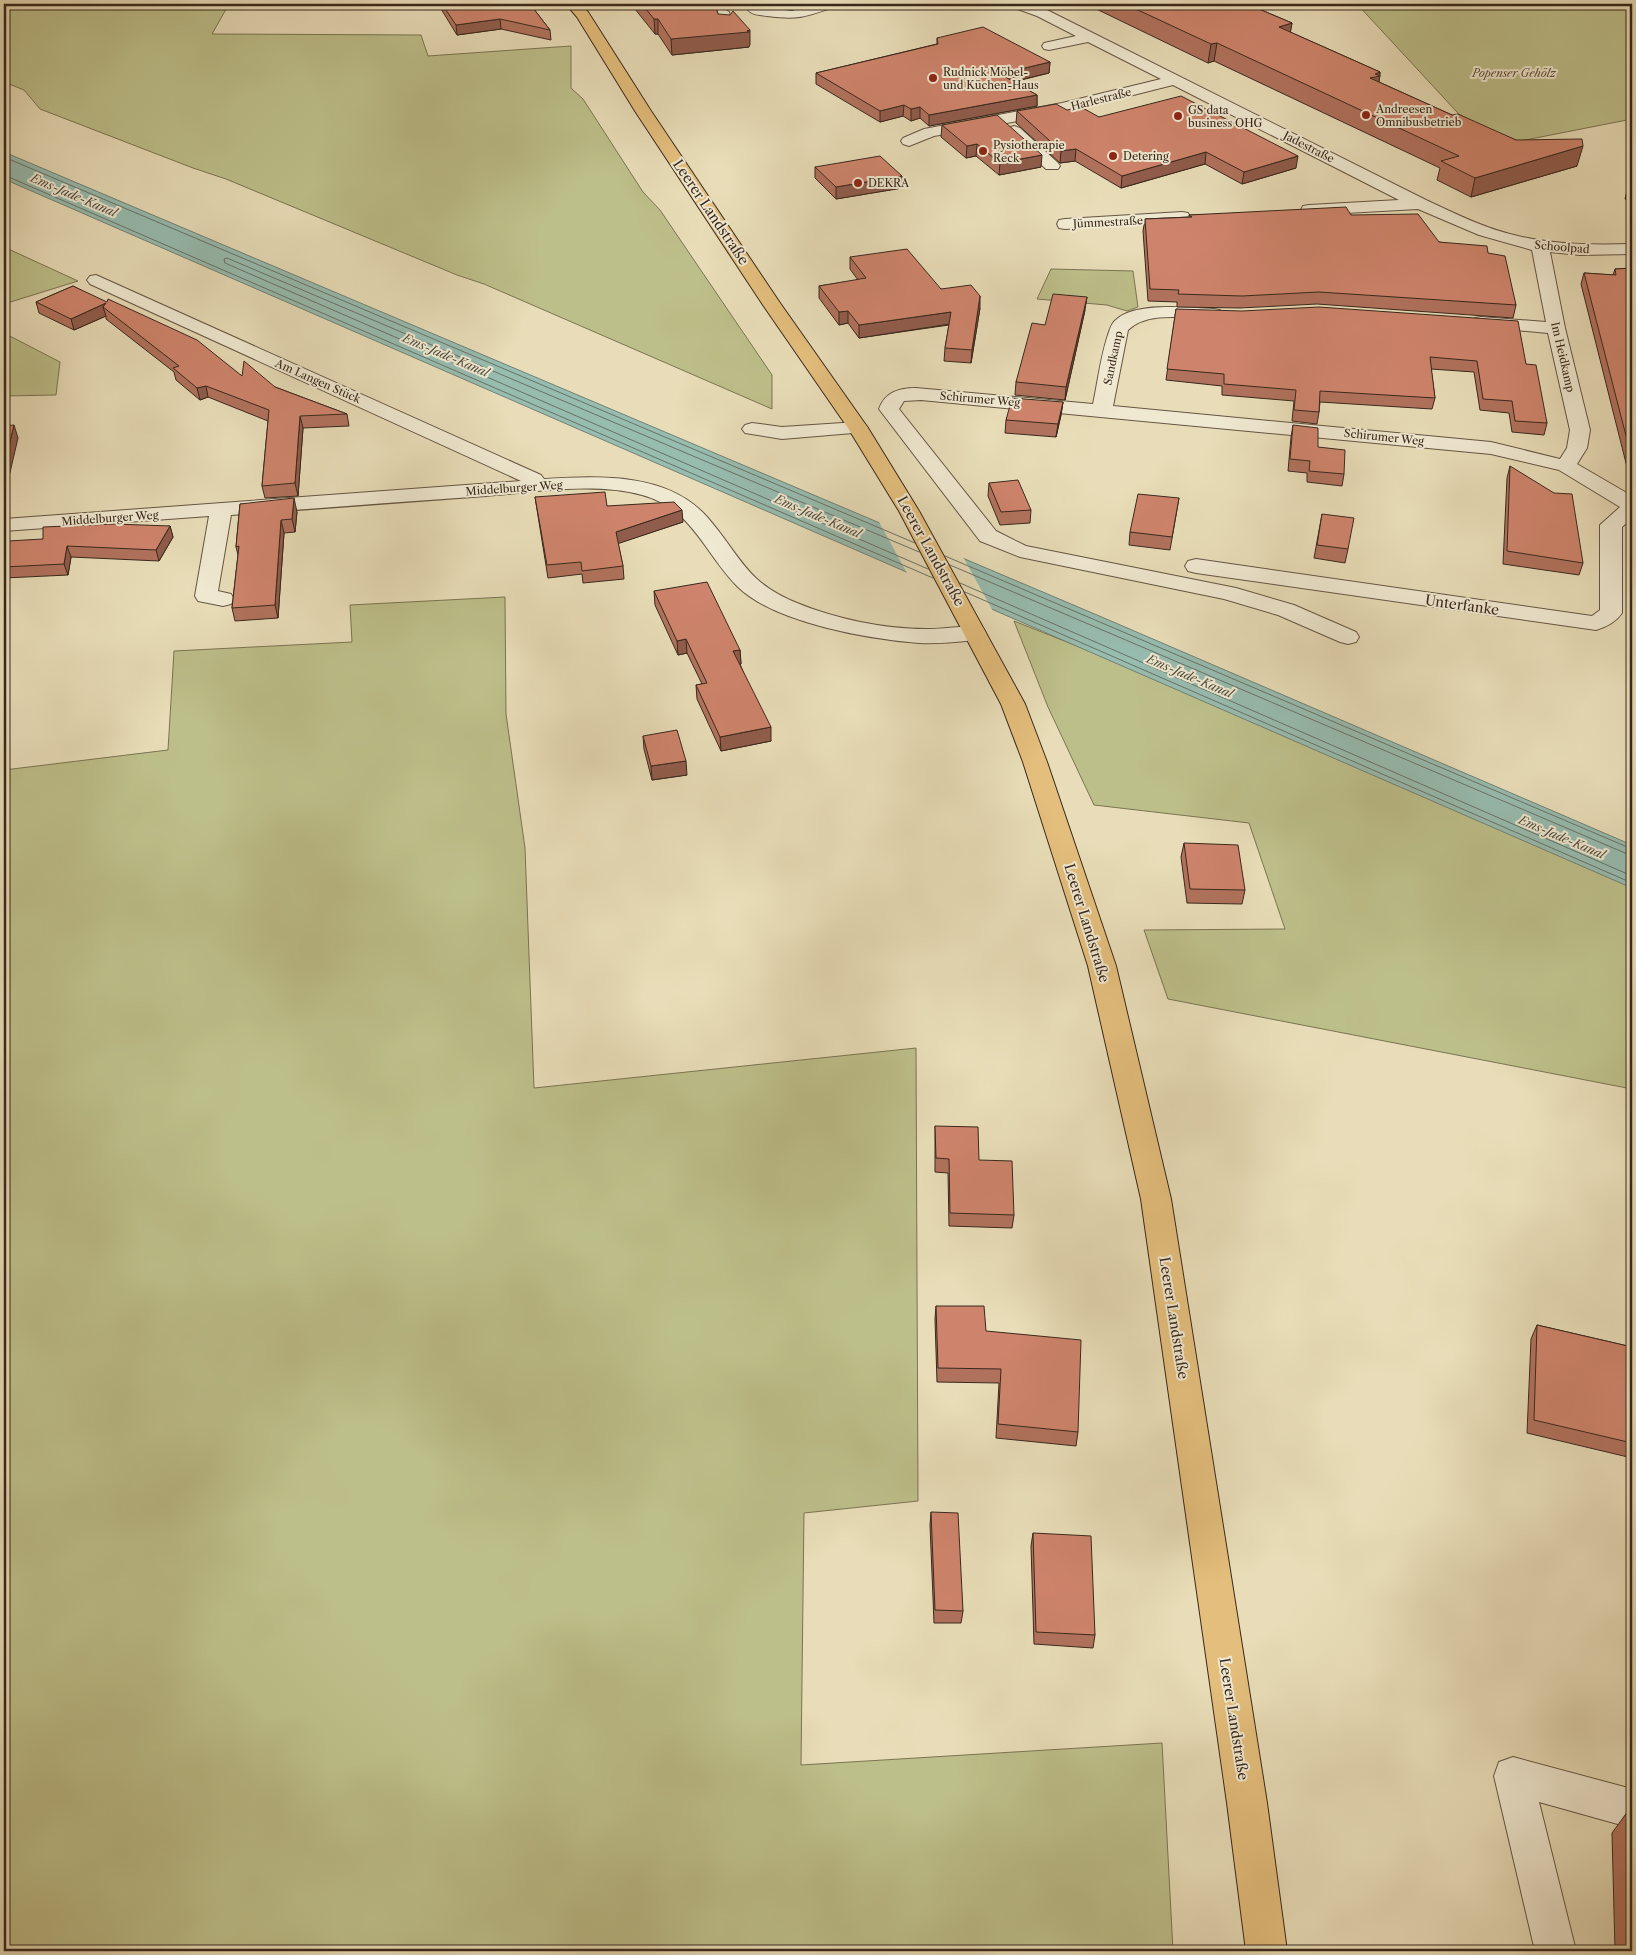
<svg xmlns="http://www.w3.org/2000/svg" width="1636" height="1955" font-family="'Libre Caslon Text',serif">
<rect width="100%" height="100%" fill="#e8ddb8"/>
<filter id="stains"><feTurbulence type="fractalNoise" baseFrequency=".004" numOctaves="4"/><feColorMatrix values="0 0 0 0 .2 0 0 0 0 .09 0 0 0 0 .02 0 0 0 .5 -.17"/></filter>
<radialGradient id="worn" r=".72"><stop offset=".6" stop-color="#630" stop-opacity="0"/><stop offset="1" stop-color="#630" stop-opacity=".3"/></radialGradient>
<g fill="#bdbf8a" stroke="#7b7453">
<polygon points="4,4 229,4 212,34 421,35 428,56 571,46 571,88 583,99 643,192 660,210 772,375 772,409 484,284 457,275 226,179 193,168 40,109 24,90 4,82"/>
<polygon points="1357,4 1632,4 1632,119 1495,146 1481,138"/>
<polygon points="4,247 78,281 4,304"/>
<polygon points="1051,269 1133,271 1138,307 1127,311 1107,305 1037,299"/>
<polygon points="4,333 60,362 56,395 4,396"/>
<polygon points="505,597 506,714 525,848 534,1088 916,1048 918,1501 804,1513 801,1765 1162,1743 1173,1951 4,1951 4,770 168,750 174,651 352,642 350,605"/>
<polygon points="1014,621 1092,652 1632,887 1632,1089 1168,999 1144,930 1285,929 1249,823 1094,805 1048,707"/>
</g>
<polygon fill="#97bcb0" stroke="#718175" points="4,152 1097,615 1632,845 1632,888 4,179"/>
<polygon fill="#e8ddb8" points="878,520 962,555 994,613 908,575"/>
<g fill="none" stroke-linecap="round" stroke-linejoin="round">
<g stroke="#687266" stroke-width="1">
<polyline points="4,157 915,543"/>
<polyline points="4,175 933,578"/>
<polyline points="919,552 227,258 224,259 225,263 928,569"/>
<polyline points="945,556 1632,849"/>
<polyline points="950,565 1632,856"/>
<polyline points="960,583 1632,876"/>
<polyline points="965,592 1632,883"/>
</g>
<g stroke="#655543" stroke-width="2">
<g id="minor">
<polygon points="701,4 717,4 729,12 732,25 730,28 720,28 717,17"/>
<path d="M816,4H836L834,7C805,17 798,20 767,16C760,15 752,15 748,10L755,6L792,11Z"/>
<path d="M1010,4H1029L1047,10L1426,200C1456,214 1486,229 1518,236C1556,245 1594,245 1632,244V254L1580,255L1550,252L1565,328L1590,430L1587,448L1577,464L1632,496V518L1622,527V613C1616,622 1606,627 1596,630L1196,573L1188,571L1185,566L1188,561L1196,559L1592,616L1600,610V525L1620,507L1559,470L1491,454L921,400L904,401L899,409L996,531L1026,546L1236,588L1294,605L1356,632L1359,637L1356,642L1348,644L1340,642L1278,615L1224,599L1020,557L980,541L879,409C885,392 899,388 916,388L1093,404C1098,381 1101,352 1110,329C1120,299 1189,308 1214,309L1220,310L1223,314L1220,318L1214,319C1188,319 1149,310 1128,330L1113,406L1491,442L1560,459L1567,448L1570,430L1548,333L1481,327L1475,326L1472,322L1475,318L1481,317L1546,322L1532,250L1479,235L1418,209L1309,215L1303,214L1301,210L1303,206L1309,205L1399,200L1173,85L1062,113L934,136L909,146L903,144L901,141L903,138L924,129L1062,103L1161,79L1088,42L1049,50L1044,49L1042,46L1044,43L1076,36L1037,16L1012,7Z"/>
<polygon points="1014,126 1020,128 1058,163 1060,166 1058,169 1046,169 1008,134 1006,131 1008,128"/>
<polygon points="1182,212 1188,213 1190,217 1188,221 1065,229 1059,228 1057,224 1059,220 1065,219"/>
<path d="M96,275L541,475L544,479C600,476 668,472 708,518C741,556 745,582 797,603C836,619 884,629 926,629C945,630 965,624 983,628L986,633L983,638L975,640C957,642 938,644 919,643C868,639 775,623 738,587C704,553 693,509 642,495C595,482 534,492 486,496C401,502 316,508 231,515L218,591L231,594L234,599L231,604L223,606L198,601L195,596L209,516L4,531V519L521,481L90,284L87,280L90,276Z"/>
<polygon points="858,422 865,424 868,428 865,432 782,439 745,433 742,429 745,425 752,423 782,427"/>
<polygon points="1513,1757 1632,1789 1632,1828 1539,1802 1576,1951 1535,1951 1494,1776 1499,1762"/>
</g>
</g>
<g stroke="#39281c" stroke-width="2">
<polygon id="major" points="566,4 580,4 588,12 651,111 780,303 868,428 919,511 1025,704 1047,762 1116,966 1171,1199 1267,1803 1287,1951 1246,1951 1227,1803 1141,1199 1088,966 1023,762 1001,704 899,511 848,428 763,305 635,111 577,17"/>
</g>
<use href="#minor" fill="#f0e9d1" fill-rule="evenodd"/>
<use href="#major" fill="#e4be7c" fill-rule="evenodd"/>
</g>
<g fill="#b1725d" stroke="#39281c">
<polygon points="438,4 530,4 550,30 551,40 501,29 457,35"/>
<polygon points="631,4 715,4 718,14 750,45 749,46 749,47 672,55 658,34 655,34"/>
<polygon points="745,4 804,4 792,9"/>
<polygon points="1086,4 1247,4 1292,23 1290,32 1380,72 1379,82 1452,115 1516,140 1577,166 1471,197 1437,180 1440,168 1214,61 1208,63"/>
<polygon points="937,38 1050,62 1049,73 1013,82 1037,95 1037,106 929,126 920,118 911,121 903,116 880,122 816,84 816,73 937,44"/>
<polygon points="1017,111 1099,117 1296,168 1242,184 1205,164 1121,188 1075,161 1060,163 1016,123"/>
<polygon points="942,125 1041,167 999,175 976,156 966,158 941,137"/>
<polygon points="815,167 902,188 836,199 815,178"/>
<polygon points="1628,187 1632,187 1632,204 1625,199"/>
<polygon points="1189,215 1351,215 1439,242 1488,253 1516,305 1513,318 1317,304 1240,308 1177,307 1177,302 1148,301 1143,231 1145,219 1189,217"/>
<polygon points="850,257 941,289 980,308 971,363 944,361 945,348 949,325 859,338 848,323 839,325 819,298 819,286 858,280 850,269"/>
<polygon points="1632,268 1632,471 1628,471 1581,284 1584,273 1613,275 1615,269"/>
<polygon points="73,286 242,376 275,387 347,414 349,426 303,428 298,496 265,498 262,486 268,421 208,397 200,400 176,380 174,372 106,319 106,316 74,330 39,313 36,302"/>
<polygon points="1176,309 1526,364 1547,423 1544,435 1512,432 1509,413 1480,410 1474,372 1431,369 1435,398 1432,409 1320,402 1319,412 1317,424 1292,421 1294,401 1222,395 1222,386 1166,380"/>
<polygon points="1085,310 1065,400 1015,395 1016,382 1045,325"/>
<polygon points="1063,402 1061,415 1056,437 1005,433 1006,420"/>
<polygon points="1293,425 1344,474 1342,486 1307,482 1307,473 1288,471 1291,437"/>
<polygon points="1510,466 1583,563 1579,575 1503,564 1507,478"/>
<polygon points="989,483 1031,510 1030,523 1000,525 988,496"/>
<polygon points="535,497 607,506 683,522 618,543 623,566 624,579 583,583 582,574 548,578"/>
<polygon points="1179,498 1170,550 1129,545 1130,532"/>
<polygon points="240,504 297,512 295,532 284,533 278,618 235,621 232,608 238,555 236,547"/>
<polygon points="1322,514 1348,549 1345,563 1314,558"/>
<polygon points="170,526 173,537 159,561 71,557 68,575 4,578 4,555 43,539"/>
<polygon points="654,591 740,650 741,664 740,664 771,741 721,751 697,699 696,685 702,684 687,653 678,655 655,605"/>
<polygon points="643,736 687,775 652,780 644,749"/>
<polygon points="1184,843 1245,890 1242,904 1187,903 1181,857"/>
<polygon points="935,1126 979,1160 1014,1215 1012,1228 949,1226 948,1173 935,1172"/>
<polygon points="936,1306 986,1331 1078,1432 1076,1446 996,1438 999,1383 937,1382 935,1319"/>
<polygon points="1537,1325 1632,1347 1632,1458 1527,1433 1531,1339"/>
<polygon points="931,1512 963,1611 961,1623 934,1623 930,1525"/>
<polygon points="1033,1533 1095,1635 1093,1648 1034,1644 1031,1546"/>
<polygon points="1628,1811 1632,1951 1615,1951 1612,1833"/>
</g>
<g fill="#905c4c" stroke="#39281c">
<polygon points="792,4 804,4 792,9"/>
<polygon points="500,19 501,29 457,35 456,25"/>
<polygon points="654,19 658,19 658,34 655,34"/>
<polygon points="1292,23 1289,41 1279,27"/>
<polygon points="750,30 750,45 749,46 749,47 672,55 671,39"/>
<polygon points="1217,43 1214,61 1208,63 1211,44"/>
<polygon points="1050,62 1049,73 999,85 1000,74"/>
<polygon points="1380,72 1380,76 1376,94 1370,78 1375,74"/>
<polygon points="1037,95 1037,106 929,126 929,115"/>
<polygon points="904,105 903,116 880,122 880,111"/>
<polygon points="920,107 920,118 911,121 911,109"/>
<polygon points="977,144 976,156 966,158 967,146"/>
<polygon points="1583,146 1577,166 1471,197 1475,178"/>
<polygon points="1076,149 1075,161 1060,163 1061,151"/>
<polygon points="1206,152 1205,164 1121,188 1122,176"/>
<polygon points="1042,155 1041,167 999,175 1000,163"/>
<polygon points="1298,156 1296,168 1242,184 1244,172"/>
<polygon points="902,176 902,188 836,199 836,187"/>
<polygon points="980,296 980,308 971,363 972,350"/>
<polygon points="1087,297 1085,310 1065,400 1066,387"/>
<polygon points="106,303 103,307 106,316 74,330 71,319"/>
<polygon points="848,311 848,323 839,325 839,312"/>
<polygon points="951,312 950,324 859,338 859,325"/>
<polygon points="206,386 208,397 200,400 197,388"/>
<polygon points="1063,402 1061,415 1056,437 1058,424"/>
<polygon points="300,416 303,428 298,496 295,483"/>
<polygon points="14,425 18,438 4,498 4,466"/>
<polygon points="294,498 297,512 295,532 292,519"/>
<polygon points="682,510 683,522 617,544 616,532"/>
<polygon points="281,520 284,533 278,618 275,605"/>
<polygon points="170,526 173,537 159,561 156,550"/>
<polygon points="67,546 71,557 68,575 64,564"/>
<polygon points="686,639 687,653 678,655 677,641"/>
<polygon points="740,650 741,664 734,665 733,651"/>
<polygon points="771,727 771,741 721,751 720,737"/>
<polygon points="686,761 687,775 652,780 651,766"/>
</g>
<g fill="#ce846c" stroke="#39281c">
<polygon points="442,4 530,4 550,30 500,19 456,25"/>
<polygon points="642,4 715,4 718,14 730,15 733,11 750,30 747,31 749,32 671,39 658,19 654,19"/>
<polygon points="1125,4 1247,4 1292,23 1279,27 1380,72 1375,74 1380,76 1370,78 1452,115 1458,114 1516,140 1582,139 1583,146 1475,178 1441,161 1459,156 1217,43 1211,44"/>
<polygon points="983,27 1050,62 1000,74 1037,95 929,115 920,107 911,109 904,105 880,111 816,73 938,44 937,38"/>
<polygon points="1181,96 1298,156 1244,172 1206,152 1122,176 1076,149 1061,151 1017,111 1056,104 1067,110 1081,107 1099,117"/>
<polygon points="997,115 1042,155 1000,163 977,144 967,146 942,125"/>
<polygon points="880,156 902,176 836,187 815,167"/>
<polygon points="1346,207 1351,215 1418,214 1439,242 1487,246 1488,253 1505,256 1516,305 1319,292 1242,296 1178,294 1179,290 1150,289 1145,219 1192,217 1189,215"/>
<polygon points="907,249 941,289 971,285 980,296 972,350 945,348 951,312 859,325 848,311 839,312 819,286 866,278 850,257"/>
<polygon points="1632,268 1632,459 1584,273 1616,275 1615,269"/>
<polygon points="73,286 107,302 108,299 197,340 242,376 244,361 275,387 347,414 300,416 295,483 262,486 269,410 206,386 197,388 173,368 179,366 103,307 106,303 71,319 36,302"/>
<polygon points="1053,294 1087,297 1066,387 1016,382 1032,323 1045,325"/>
<polygon points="1319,307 1518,321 1526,364 1536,365 1547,423 1515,421 1512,401 1483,399 1477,361 1430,357 1435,398 1320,391 1319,412 1294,410 1296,390 1224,384 1224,374 1167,369 1176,309 1242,311"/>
<polygon points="1012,398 1063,402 1058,424 1006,420"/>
<polygon points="14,425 4,466 4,426"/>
<polygon points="1293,425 1318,428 1318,447 1345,450 1344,474 1309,471 1310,461 1290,459"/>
<polygon points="1510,466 1554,493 1572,494 1583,563 1507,551"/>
<polygon points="1018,480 1031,510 1001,512 989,483"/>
<polygon points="605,492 607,506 674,502 682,510 616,532 623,566 582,571 581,562 547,565 535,497"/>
<polygon points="1138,494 1179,498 1172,537 1130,532"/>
<polygon points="294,498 292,519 281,520 275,605 232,608 239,546 236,547 240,504"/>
<polygon points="1322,514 1354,518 1348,549 1317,545"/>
<polygon points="114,524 170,526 156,550 67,546 64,564 4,567 4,555 8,541 43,539 43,527"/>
<polygon points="707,582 740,650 733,651 771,727 720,737 696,685 707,683 686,639 677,641 654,591"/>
<polygon points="677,730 686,761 651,766 643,736"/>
<polygon points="1184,843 1238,845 1245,890 1190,889"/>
<polygon points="935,1126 978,1127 979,1160 1012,1161 1014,1215 950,1213 949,1159 936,1158"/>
<polygon points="936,1306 984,1306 986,1331 1081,1340 1078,1432 998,1424 1001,1369 938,1368"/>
<polygon points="1537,1325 1632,1347 1632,1443 1534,1420"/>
<polygon points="931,1512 958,1513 963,1611 935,1610"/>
<polygon points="1033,1533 1091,1536 1095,1635 1036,1632"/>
<polygon points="1628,1811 1632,1812 1632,1951"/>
</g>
<g fill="#8f2418" stroke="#f0e9d1" stroke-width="2">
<circle cx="933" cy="78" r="5"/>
<circle cx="1366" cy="115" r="5"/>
<circle cx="1178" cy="116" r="5"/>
<circle cx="983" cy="151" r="5"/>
<circle cx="1113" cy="156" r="5"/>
<circle cx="858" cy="183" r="5"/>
</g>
<g text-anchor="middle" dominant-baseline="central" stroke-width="4" stroke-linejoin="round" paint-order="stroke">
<g font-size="11" fill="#39281c" stroke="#f0e9d1" text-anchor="start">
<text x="943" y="72">Rudnick Möbel-<tspan x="943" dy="13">und Küchen-Haus</tspan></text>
<text x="1376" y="109">Andreesen<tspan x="1376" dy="13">Omnibusbetrieb</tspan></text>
<text x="1188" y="110">GS data<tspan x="1188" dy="13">business OHG</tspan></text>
<text x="993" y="145">Pysiotherapie<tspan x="993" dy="13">Reck</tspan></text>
<text x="1123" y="156">Detering</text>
<text x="868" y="183">DEKRA</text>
</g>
<g font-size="11" font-style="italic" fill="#5a4e38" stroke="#f0e9d1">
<text x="1514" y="73">Popenser Gehölz</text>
</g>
<g font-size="11" fill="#39281c" stroke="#f0e9d1">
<text transform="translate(1101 99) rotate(-14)">Harlestraße</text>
<text transform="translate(1309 147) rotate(27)">Jadestraße</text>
<text transform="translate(1108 222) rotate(-3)">Jümmestraße</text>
<text transform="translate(1562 247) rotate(5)">Schoolpad</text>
<text transform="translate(1563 357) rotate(77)">Im Heidkamp</text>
<text transform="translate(1113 358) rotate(-78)">Sandkamp</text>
<text transform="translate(318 381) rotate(24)">Am Langen Stück</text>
<text transform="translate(980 399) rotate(5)">Schirumer Weg</text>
<text transform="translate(1384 437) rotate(6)">Schirumer Weg</text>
<text transform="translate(514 488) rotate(-4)">Middelburger Weg</text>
<text transform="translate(110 518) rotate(-4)">Middelburger Weg</text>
</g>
<g font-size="12" font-style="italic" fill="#504d41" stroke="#f0e9d1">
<text transform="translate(74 195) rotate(23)">Ems-Jade-Kanal</text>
<text transform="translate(446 355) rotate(23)">Ems-Jade-Kanal</text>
<text transform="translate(818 516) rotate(23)">Ems-Jade-Kanal</text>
<text transform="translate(1190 676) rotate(23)">Ems-Jade-Kanal</text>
<text transform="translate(1562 837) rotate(23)">Ems-Jade-Kanal</text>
</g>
<g font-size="14" fill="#39281c" stroke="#f0e9d1">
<text transform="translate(711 212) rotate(56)">Leerer Landstraße</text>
<text transform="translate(931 551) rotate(61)">Leerer Landstraße</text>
<text transform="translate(1462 605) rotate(8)">Unterfanke</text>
<text transform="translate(1087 923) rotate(73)">Leerer Landstraße</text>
<text transform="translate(1174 1318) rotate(81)">Leerer Landstraße</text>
<text transform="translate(1234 1719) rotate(81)">Leerer Landstraße</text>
</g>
</g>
<rect width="1636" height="1955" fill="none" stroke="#e8ddb8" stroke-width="20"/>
<rect x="5" y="5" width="1626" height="1945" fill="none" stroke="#39281c" stroke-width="2.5"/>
<rect x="10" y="10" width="1616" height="1935" fill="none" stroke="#39281c"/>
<rect width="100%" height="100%" filter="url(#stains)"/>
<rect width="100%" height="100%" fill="url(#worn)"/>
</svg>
